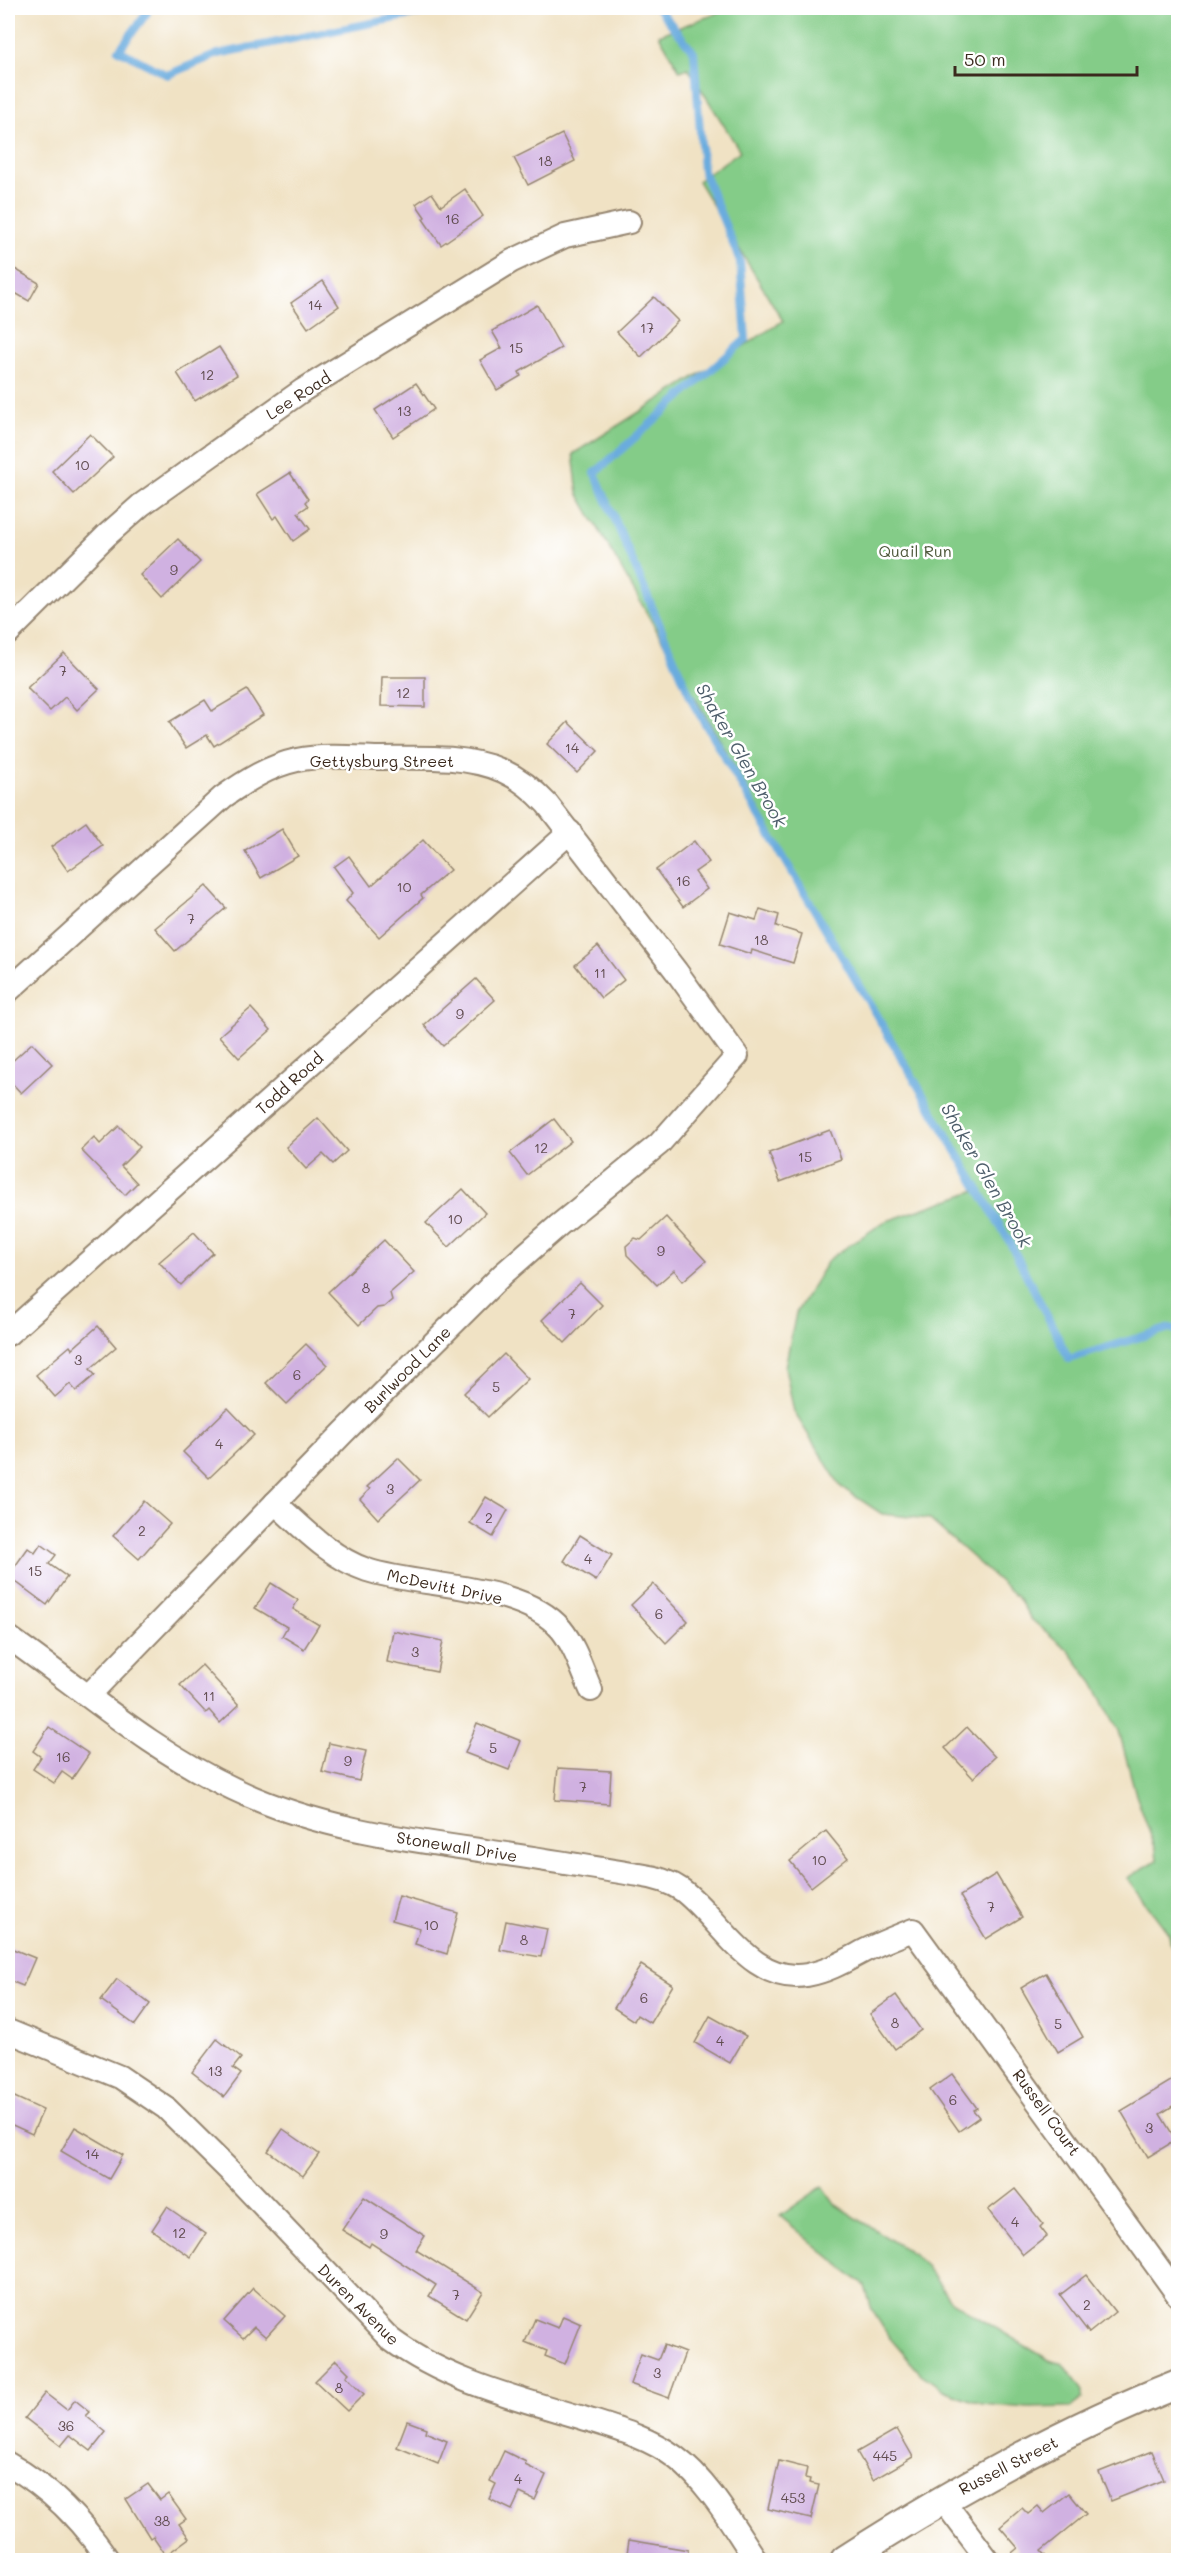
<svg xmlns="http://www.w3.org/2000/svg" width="1186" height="2568" font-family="Mali,sans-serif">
<rect width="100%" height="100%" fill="#fff"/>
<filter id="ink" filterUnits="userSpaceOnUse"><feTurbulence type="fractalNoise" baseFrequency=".0167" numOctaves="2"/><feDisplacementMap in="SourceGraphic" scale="12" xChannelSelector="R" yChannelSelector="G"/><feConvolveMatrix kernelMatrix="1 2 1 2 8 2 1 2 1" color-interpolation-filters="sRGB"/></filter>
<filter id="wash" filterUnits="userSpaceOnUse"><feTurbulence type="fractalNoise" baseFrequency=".008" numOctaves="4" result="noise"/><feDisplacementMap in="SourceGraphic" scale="24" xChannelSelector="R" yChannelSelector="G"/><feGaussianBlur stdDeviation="1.35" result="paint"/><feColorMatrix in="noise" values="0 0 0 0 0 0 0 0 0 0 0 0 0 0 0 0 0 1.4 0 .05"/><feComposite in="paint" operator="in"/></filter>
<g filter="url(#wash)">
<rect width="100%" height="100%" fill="#f0e2c4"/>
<g fill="#84cc88" stroke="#607b53" stroke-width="1.5">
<polygon points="731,8 1178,8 1178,1959 1171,1945 1169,1934 1127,1878 1157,1860 1156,1850 1136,1795 1119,1731 1093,1683 1069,1651 1031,1619 1018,1598 929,1519 882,1514 841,1487 794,1412 785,1367 796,1313 829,1259 884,1222 977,1190 578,493 573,454 783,321 698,181 740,151 688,68 680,71 659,35"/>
<polygon points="823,2186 836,2205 913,2254 926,2266 951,2301 1049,2360 1064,2364 1083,2391 1083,2398 1071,2407 1027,2408 982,2404 944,2390 921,2374 889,2337 872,2310 865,2286 780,2216"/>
</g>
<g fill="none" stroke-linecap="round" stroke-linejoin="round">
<g stroke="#6aacde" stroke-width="8">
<polyline points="143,8 147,13 119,50 167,75 218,54 446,8"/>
<polyline points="658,8 694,52 703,171 740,261 746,339 595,473 694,705 1009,1241 1069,1359 1170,1328 1178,1331"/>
</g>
</g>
<g id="blocks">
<g fill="#d0b1e1">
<polygon points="562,134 575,161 528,185 514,158"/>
<polygon points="465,189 483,216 441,245 423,219 425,217 416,204 432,193 441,206"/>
<polygon points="8,265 39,283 29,301 8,289"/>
<polygon points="323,281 339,306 308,328 291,303"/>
<polygon points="654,297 678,321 641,357 617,332"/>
<polygon points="537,305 561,348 519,372 521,376 497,390 480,360 502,348 492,331"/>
<polygon points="219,347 237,375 195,401 177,373"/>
<polygon points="416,383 434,409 393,437 375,410"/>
<polygon points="90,434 113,457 74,494 52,471"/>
<polygon points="290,473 308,499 305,502 308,506 298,513 310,529 293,541 277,516 273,519 257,494"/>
<polygon points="178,539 200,562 162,599 140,575"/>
<polygon points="64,653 99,689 77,710 65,697 50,711 27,688"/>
<polygon points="382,677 425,677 425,707 381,706"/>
<polygon points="247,690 263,715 214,746 207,735 186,748 169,722 205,700 212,711"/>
<polygon points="568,722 598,751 577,773 547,744"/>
<polygon points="86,822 103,846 68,871 51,847"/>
<polygon points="282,829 298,856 261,878 245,851"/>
<polygon points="423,840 450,870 421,895 423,898 379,937 346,901 353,893 334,867 349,856 371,886"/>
<polygon points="694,841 709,862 695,872 707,889 683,907 656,870"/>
<polygon points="206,886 226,908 175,951 155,928"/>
<polygon points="760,909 779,915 776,926 802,934 793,963 752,950 751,954 720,944 730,912 756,920"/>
<polygon points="598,946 624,980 601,998 575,965"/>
<polygon points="476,979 495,1000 443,1046 424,1025"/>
<polygon points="251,1008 271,1030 239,1058 219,1036"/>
<polygon points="32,1043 52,1064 21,1093 8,1079 8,1065"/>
<polygon points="318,1118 347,1151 333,1164 323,1154 306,1169 286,1147"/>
<polygon points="554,1119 571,1141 527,1175 510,1153"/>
<polygon points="119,1126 140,1147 121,1166 137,1183 125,1195 81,1150 94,1137 100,1144"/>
<polygon points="830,1130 841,1159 780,1182 769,1153"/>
<polygon points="463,1189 485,1213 449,1247 426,1223"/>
<polygon points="666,1217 706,1261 683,1281 674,1270 657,1285 627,1255 626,1246 635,1238 641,1240"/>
<polygon points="194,1232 213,1253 181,1285 159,1262"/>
<polygon points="384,1240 414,1272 390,1293 392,1300 384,1307 377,1308 359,1325 328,1292"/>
<polygon points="580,1283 602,1305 565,1343 542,1320"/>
<polygon points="98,1326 116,1347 90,1369 95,1375 76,1391 70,1384 55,1397 36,1375 70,1346 72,1349"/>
<polygon points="306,1344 327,1365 287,1404 266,1383"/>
<polygon points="504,1354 528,1379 488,1417 464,1393"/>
<polygon points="228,1408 254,1435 209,1478 183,1452"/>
<polygon points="398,1458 420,1480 378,1519 360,1499 370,1489 367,1487"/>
<polygon points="486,1497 508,1510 493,1537 470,1523"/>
<polygon points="144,1501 170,1524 139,1559 113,1536"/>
<polygon points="580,1535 612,1555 596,1581 564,1561"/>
<polygon points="41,1544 56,1555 49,1564 67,1577 47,1605 8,1576 28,1548 35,1553"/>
<polygon points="271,1583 298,1600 293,1609 319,1625 304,1649 282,1636 287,1627 255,1608"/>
<polygon points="653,1584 688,1621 666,1643 631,1605"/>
<polygon points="393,1631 443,1641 437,1672 387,1662"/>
<polygon points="202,1665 239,1705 220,1723 209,1710 206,1713 180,1685"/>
<polygon points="477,1723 521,1741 509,1770 465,1753"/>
<polygon points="49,1727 89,1754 72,1779 62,1772 54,1783 33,1769 41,1757 33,1751"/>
<polygon points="967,1727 995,1757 973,1778 945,1748"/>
<polygon points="329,1743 366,1751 359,1781 322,1772"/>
<polygon points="558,1768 611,1771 609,1804 555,1800"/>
<polygon points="826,1831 848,1858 811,1887 790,1861"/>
<polygon points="996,1874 1022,1917 986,1939 960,1896"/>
<polygon points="399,1896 458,1913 447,1954 415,1944 420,1928 392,1920"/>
<polygon points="506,1921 547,1929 541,1957 500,1950"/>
<polygon points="8,1947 35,1958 23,1986 8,1980"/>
<polygon points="641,1965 673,1985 650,2023 637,2015 634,2021 614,2008"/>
<polygon points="1046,1973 1083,2037 1058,2052 1021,1988"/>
<polygon points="117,1979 150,2004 135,2025 101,2000"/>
<polygon points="896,1995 921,2030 895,2049 870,2014"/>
<polygon points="710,2016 746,2036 730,2063 695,2043"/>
<polygon points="217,2039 241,2058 233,2068 241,2074 224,2097 192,2072"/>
<polygon points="952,2074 977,2108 973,2110 979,2117 959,2131 930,2090"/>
<polygon points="1179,2076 1179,2102 1160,2114 1176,2140 1148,2157 1121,2111"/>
<polygon points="8,2094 43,2110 32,2134 8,2123"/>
<polygon points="75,2127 123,2155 109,2179 61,2151"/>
<polygon points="283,2129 319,2154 303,2176 268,2151"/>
<polygon points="1015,2189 1043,2224 1040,2227 1047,2236 1023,2255 988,2210"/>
<polygon points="364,2197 425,2236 416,2250 483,2292 466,2319 429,2296 436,2285 371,2243 369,2247 342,2230"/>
<polygon points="167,2207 206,2234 191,2257 152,2230"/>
<polygon points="1086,2275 1115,2312 1089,2333 1060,2295"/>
<polygon points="253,2288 285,2316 266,2337 254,2327 243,2338 224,2321"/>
<polygon points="563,2316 581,2324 565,2364 545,2356 547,2351 525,2342 535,2319 558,2328"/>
<polygon points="664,2345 685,2353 669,2398 630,2384 641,2354 658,2360"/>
<polygon points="336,2360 349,2373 346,2376 364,2394 347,2411 315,2381"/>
<polygon points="45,2393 67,2410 75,2400 90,2412 86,2416 106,2432 91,2451 70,2435 61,2446 25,2418"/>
<polygon points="407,2421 426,2428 425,2432 447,2441 438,2464 397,2447"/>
<polygon points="897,2429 913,2457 873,2480 857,2452"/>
<polygon points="504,2451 526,2462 525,2465 546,2475 535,2500 520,2493 512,2510 489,2499 496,2484 490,2481"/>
<polygon points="1152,2451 1164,2480 1111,2501 1099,2472"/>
<polygon points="779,2461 807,2468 805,2478 810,2479 809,2483 819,2485 811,2519 768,2509"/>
<polygon points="148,2484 160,2500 168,2494 186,2519 179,2524 189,2538 166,2555 153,2536 150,2538 126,2499"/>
<polygon points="1069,2493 1086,2514 1041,2551 1049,2560 1003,2560 1018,2548 1000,2527 1022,2508 1028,2514 1038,2506 1044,2513"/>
<polygon points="629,2540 688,2550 688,2560 626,2560"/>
</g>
</g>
</g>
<g filter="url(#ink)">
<use href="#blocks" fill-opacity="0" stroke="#968671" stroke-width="1.5"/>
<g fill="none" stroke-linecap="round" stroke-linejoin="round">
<g stroke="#968671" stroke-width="26">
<g id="minor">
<polyline points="8,633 107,535 141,505 303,390 512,261 565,236 629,222"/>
<path d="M8,991L223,797C246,781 269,766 297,760C322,755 349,757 375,758C416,758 464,754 503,771C521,779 534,790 547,804L676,971L737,1056L659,1144L559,1225L503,1274L344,1432L89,1695"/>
<polyline points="8,1334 570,832"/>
<path d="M275,1503C303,1528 331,1558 367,1570C422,1588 522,1583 561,1629C575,1646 582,1670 591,1690"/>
<path d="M8,1637C82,1689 152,1751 234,1789C313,1827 401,1839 486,1851C537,1858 588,1867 639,1875C654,1877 669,1881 682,1890C720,1918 751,1985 807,1975C829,1971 847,1960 866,1950C882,1942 898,1936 913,1930L1178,2295"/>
<path d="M8,2031L120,2077L166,2108L235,2176L390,2339C446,2381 517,2398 583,2418C614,2428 648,2437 675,2457C709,2482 733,2526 756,2560"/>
<path d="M8,2464C48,2486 83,2522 108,2560"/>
<polyline points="942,2499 988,2560"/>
</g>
</g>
<g stroke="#968671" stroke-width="32">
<path id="tertiary" d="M845,2560C951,2492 1061,2430 1178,2384"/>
</g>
<use href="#minor" stroke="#fff" stroke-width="22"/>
<use href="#tertiary" stroke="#fff" stroke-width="28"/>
</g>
</g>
<g text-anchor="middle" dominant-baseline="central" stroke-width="5" stroke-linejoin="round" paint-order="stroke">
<g font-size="14" fill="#604c4f">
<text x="545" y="160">18</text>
<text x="452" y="218">16</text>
<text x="315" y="304">14</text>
<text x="647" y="327">17</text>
<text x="516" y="347">15</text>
<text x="207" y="374">12</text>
<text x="404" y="410">13</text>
<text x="82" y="464">10</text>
<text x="174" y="569">9</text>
<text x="63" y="670">7</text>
<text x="403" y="692">12</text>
<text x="572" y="747">14</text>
<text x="683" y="880">16</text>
<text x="404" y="886">10</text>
<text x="191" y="918">7</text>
<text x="761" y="939">18</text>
<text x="600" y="972">11</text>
<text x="460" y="1013">9</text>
<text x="541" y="1147">12</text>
<text x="805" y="1156">15</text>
<text x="455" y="1218">10</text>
<text x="661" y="1250">9</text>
<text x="366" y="1287">8</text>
<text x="572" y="1313">7</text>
<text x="78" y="1359">3</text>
<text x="297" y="1374">6</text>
<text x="496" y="1386">5</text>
<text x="219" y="1443">4</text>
<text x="390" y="1488">3</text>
<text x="489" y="1517">2</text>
<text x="142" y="1530">2</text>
<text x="588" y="1558">4</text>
<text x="35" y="1570">15</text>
<text x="659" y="1613">6</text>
<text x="415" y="1651">3</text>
<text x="209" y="1695">11</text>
<text x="493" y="1747">5</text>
<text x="63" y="1756">16</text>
<text x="348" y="1760">9</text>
<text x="583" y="1786">7</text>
<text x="819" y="1859">10</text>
<text x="991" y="1906">7</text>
<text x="431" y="1924">10</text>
<text x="524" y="1939">8</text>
<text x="644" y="1997">6</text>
<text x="895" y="2022">8</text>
<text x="1058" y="2023">5</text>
<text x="720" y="2040">4</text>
<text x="215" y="2070">13</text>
<text x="953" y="2099">6</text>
<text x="1149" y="2127">3</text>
<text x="92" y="2153">14</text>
<text x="1015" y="2221">4</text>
<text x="179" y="2232">12</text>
<text x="384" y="2233">9</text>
<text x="456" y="2294">7</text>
<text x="1087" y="2304">2</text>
<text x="657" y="2372">3</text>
<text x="339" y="2387">8</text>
<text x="66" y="2425">36</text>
<text x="885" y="2455">445</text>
<text x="518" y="2478">4</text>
<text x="793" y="2497">453</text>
<text x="162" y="2520">38</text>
</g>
<g font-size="16" fill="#3b2a1e" stroke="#fff">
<text transform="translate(298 395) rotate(-33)">Lee Road</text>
<text x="382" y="760">Gettysburg Street</text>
<text transform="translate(289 1083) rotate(-42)">Todd Road</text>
<text transform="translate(407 1369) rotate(-45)">Burlwood Lane</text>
<text transform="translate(445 1586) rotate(12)">McDevitt Drive</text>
<text transform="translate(457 1846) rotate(9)">Stonewall Drive</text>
<text transform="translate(1047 2112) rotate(54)">Russell Court</text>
<text transform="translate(359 2304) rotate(45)">Duren Avenue</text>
<text transform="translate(1008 2465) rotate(-27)">Russell Street</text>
</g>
<g font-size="16" fill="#515b3e" stroke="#fff">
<text x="915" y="550">Quail Run</text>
</g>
<g font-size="18" font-style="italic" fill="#4e5e6b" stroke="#fff">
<text transform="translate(742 755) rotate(60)">Shaker Glen Brook</text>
<text transform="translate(987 1175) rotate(60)">Shaker Glen Brook</text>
</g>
</g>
<rect width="1186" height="2568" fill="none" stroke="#fff" stroke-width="30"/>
<path d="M955 66v9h182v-9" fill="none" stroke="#3b2a1e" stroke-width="3"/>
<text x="964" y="66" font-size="18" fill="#3b2a1e" stroke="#ffffff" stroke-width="4.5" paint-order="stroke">50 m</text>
</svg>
